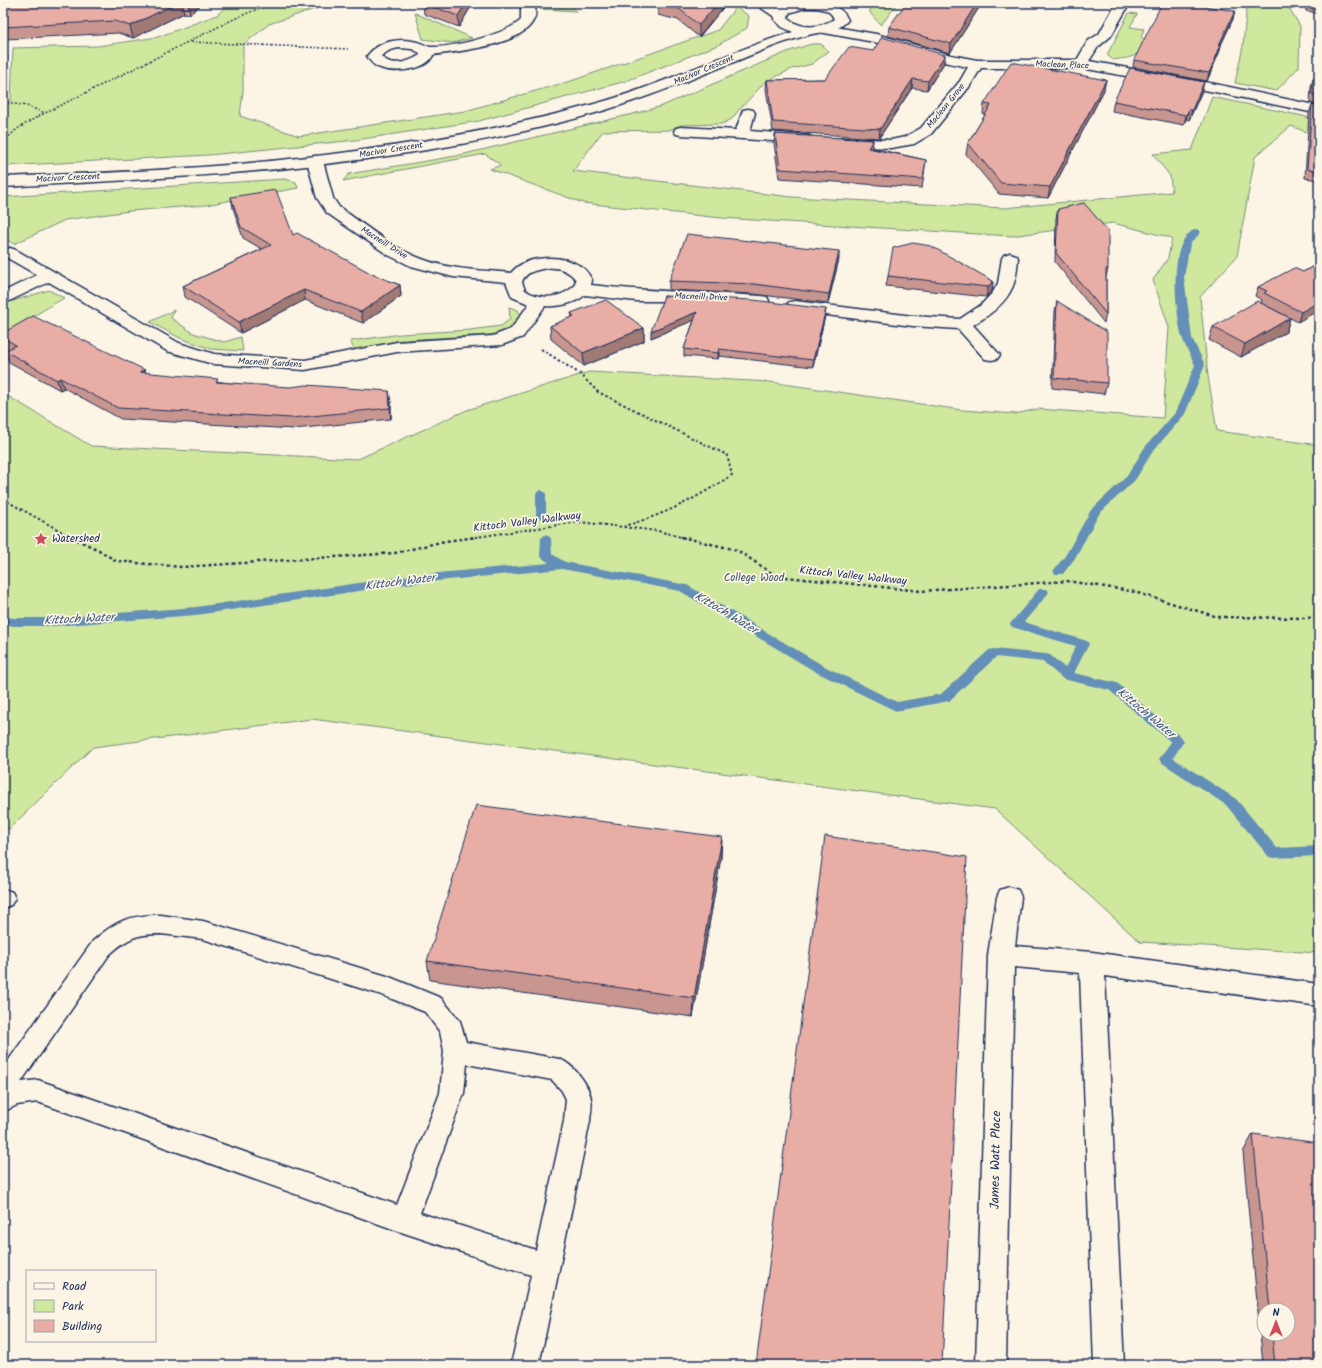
<svg xmlns="http://www.w3.org/2000/svg" width="1322" height="1368" font-family="Kalam,sans-serif">
<rect width="100%" height="100%" fill="#fcf5e5"/>
<filter id="ink" filterUnits="userSpaceOnUse"><feTurbulence type="fractalNoise" baseFrequency=".025" numOctaves="2"/><feDisplacementMap in="SourceGraphic" scale="8" xChannelSelector="R" yChannelSelector="G"/><feConvolveMatrix kernelMatrix="1 2 1 2 8 2 1 2 1" color-interpolation-filters="sRGB"/></filter>
<g filter="url(#ink)">
<g fill="#d0e89d" stroke="#768c7e">
<polygon points="230,3 333,3 269,24 243,45 243,91 240,116 299,136 465,111 574,80 718,30 736,7 749,16 747,28 718,45 626,81 479,121 356,140 209,155 3,166 3,104 11,101 13,48 98,46 158,37 217,15"/>
<polygon points="539,3 568,3 577,11 540,9"/>
<polygon points="870,3 898,3 881,25 870,13"/>
<polygon points="1247,3 1286,3 1300,26 1299,67 1276,91 1235,83 1243,46"/>
<polygon points="415,13 472,38 452,43 423,39"/>
<path d="M1129,13L1137,14L1130,27L1144,29L1141,37L1146,40C1137,59 1132,57 1113,60L1107,55Z"/>
<polygon points="811,44 821,44 829,51 812,64 792,69 765,82 738,111 732,119 722,124 681,125 669,130 603,131 573,171 792,197 1004,208 1172,192 1170,176 1153,154 1192,150 1212,97 1303,116 1319,121 1319,137 1291,126 1255,157 1237,256 1200,297 1208,376 1217,431 1319,445 1319,953 1140,942 995,809 312,719 93,747 9,829 3,827 3,393 91,446 358,459 467,410 589,372 770,382 962,410 1015,414 1038,409 1163,418 1169,327 1153,280 1168,258 1172,238 1113,223 1010,236 721,218 583,203 490,169 501,165 485,154 343,181 349,174 456,156 633,114 662,106 787,52"/>
<polygon points="285,179 296,182 298,188 206,205 130,211 65,220 14,244 3,238 3,197"/>
<polygon points="49,290 64,298 3,334 3,304"/>
<polygon points="509,307 518,310 520,315 517,322 508,331 489,335 401,340 355,351 350,341 401,334 470,330 501,326 510,319"/>
<polygon points="174,310 171,318 193,333 224,342 241,337 243,351 211,349 180,338 150,322"/>
</g>
<g fill="none" stroke-linecap="round" stroke-linejoin="round">
<g fill="#638fb8" fill-rule="evenodd">
<path d="M1197,229L1201,232L1190,244L1184,277L1192,338L1205,365L1185,414L1153,451L1135,480L1099,514L1075,558L1063,574H1055L1053,571L1065,556L1091,510L1127,476L1145,447L1175,413L1195,365C1191,356 1185,347 1182,337C1176,315 1166,237 1197,229Z"/>
<polygon points="541,490 546,493 546,516 541,519 536,516 536,493"/>
<polygon points="546,534 551,538 552,554 565,562 687,585 824,666 897,702 941,694 989,650 993,649 1046,654 1050,655 1065,668 1076,646 1012,627 1010,624 1039,589 1047,589 1049,592 1047,595 1024,622 1087,641 1089,644 1074,673 1117,683 1182,738 1184,741 1173,758 1236,799 1277,848 1319,846 1319,856 1274,858 1269,857 1226,805 1161,762 1159,759 1171,742 1109,690 1063,679 1043,662 996,657 949,701 896,711 816,672 680,591 562,569 406,584 196,615 53,626 14,626 3,624 3,616 14,618 53,618 196,607 406,576 549,563 540,556 541,538"/>
</g>
<g stroke="#1b2f5e" stroke-width="3">
<g id="service">
<polygon points="3,889 12,892 15,898 11,905 3,908"/>
<path d="M161,915L203,921L387,976L441,998L460,1021L466,1042L559,1059C573,1064 589,1084 591,1099C593,1106 590,1114 590,1121L539,1365H511L531,1275L404,1233L38,1102L17,1105L3,1112V1068L93,941C116,921 129,915 161,915ZM161,934L203,939L382,995L425,1012L440,1032L444,1051L440,1093L397,1205L38,1080L21,1082L109,955C128,938 135,934 161,934ZM467,1064L552,1080L562,1091L566,1099L564,1121L536,1250L420,1213L464,1093Z"/>
</g>
</g>
<g stroke="#1b2f5e" stroke-width="3">
<g id="minor">
<path d="M521,3H535C535,9 537,15 533,21C520,46 459,51 433,55C427,71 392,74 378,67C373,65 370,61 367,56C378,41 400,37 417,42C422,43 427,47 431,47C452,48 507,34 521,20ZM399,48L412,49L420,53V55C409,62 391,68 381,56L390,50Z"/>
<polygon points="754,3 770,3 788,15 786,18 776,18"/>
<polygon points="1116,3 1130,3 1111,36 1098,47 1089,61 1215,84 1319,106 1319,114 1215,92 1081,68 981,68 970,86 931,134 914,144 891,148 843,146 838,145 836,142 838,139 843,138 891,140 905,137 921,128 960,81 968,67 944,62 874,42 819,32 817,29 819,26 824,25 876,34 951,55 977,60 1077,60 1088,41 1099,34"/>
<polygon points="748,109 753,110 755,113 750,131 805,135 810,136 812,139 810,142 805,143 681,135 676,134 674,131 676,128 681,127 736,130 743,110"/>
<path d="M315,156L320,158L323,161L333,198L339,207C365,225 392,248 422,259C450,270 482,270 511,273C525,255 562,254 580,266C586,269 589,275 592,280L591,285C647,292 704,292 761,296L767,297L769,301L767,305L761,306L688,301H636L585,295C575,304 558,307 545,306L523,337L502,345L397,352L305,370L213,364L167,351L49,282L3,304V292L37,275L4,256V250L10,248L16,250L179,343L214,354L305,360L397,342L493,336L511,329L529,304L512,297L506,282L453,277L411,266L388,255L327,213L317,198L307,161L310,158ZM548,268C559,267 569,271 576,280L574,286C561,299 539,300 525,290L522,282C526,271 537,270 548,268Z"/>
<path d="M1010,253L1016,255L1018,258C1017,266 1017,275 1014,283C1008,302 990,315 973,325L1000,355L997,359L991,360L985,359L958,329L913,326L795,311L789,310L786,306L789,302L795,301L913,316L960,319L981,305L993,292L998,283L1002,258L1004,255Z"/>
<polygon points="1009,887 1018,890 1021,897 1015,946 1092,952 1319,984 1319,1006 1105,976 1124,1365 1094,1365 1080,973 1014,967 1006,1365 976,1365 988,955 997,897 1000,890"/>
</g>
</g>
<g stroke="#1b2f5e" stroke-width="3">
<path id="tertiary" d="M794,3C813,3 840,0 848,20C839,31 825,32 812,34C797,38 781,43 766,49C711,71 657,95 599,112C405,168 203,176 3,187V177C73,174 144,172 214,166C340,156 465,139 587,106C658,88 723,53 793,32L782,27L774,19V15L779,7ZM805,8C815,8 830,7 834,19C820,28 801,30 788,18L789,13Z"/>
</g>
<g stroke="#1b2f5e" stroke-width="1.5" stroke-dasharray="2 2" stroke-linecap="butt">
<polyline points="191,42 348,49"/>
<polyline points="3,102 27,106 45,113"/>
<polyline points="3,142 17,129 39,116 236,18 272,3"/>
</g>
<g stroke="#1b2f5e" stroke-width="2" stroke-dasharray="2.5 2.5" stroke-linecap="butt">
<path d="M541,349L580,374L598,392L727,455L732,475C695,499 667,514 624,526"/>
<polyline points="3,499 73,538"/>
<polyline points="470,538 579,522 658,531 685,538"/>
</g>
<g stroke="#1b2f5e" stroke-width="2.5" stroke-dasharray="3 3" stroke-linecap="butt">
<polyline points="71,537 99,550 116,561 182,567 395,553 445,541 477,537"/>
<polyline points="681,537 737,550 776,576 921,591 1067,581 1131,591 1218,617 1308,618 1319,616"/>
</g>
<use href="#service" fill="#fcf5e5" fill-rule="evenodd"/>
<use href="#minor" fill="#fcf5e5" fill-rule="evenodd"/>
<use href="#tertiary" fill="#fcf5e5" fill-rule="evenodd"/>
</g>
<g fill="#c8968f" stroke="#1b2f5e" fill-rule="evenodd">
<polygon points="3,3 203,3 190,14 184,13 133,38 118,33 6,39 8,73 3,73"/>
<polygon points="423,3 473,3 459,27 424,14"/>
<polygon points="658,3 727,3 699,37 678,20 658,15"/>
<polygon points="982,3 950,53 888,36 889,27"/>
<polygon points="1301,3 1319,3 1319,13 1306,11 1306,8 1300,7"/>
<polygon points="1235,11 1233,19 1221,45 1219,53 1207,81 1133,67 1134,60"/>
<polygon points="1319,47 1319,105 1310,103 1311,87 1313,79 1315,79"/>
<polygon points="873,51 945,55 944,63 927,90 912,88 879,138 773,131 766,89 767,80 825,79"/>
<polygon points="1104,90 1048,198 999,194 966,154 968,143 985,115 983,114 984,104"/>
<polygon points="1202,91 1189,120 1186,119 1184,125 1112,111 1114,101"/>
<polygon points="1312,105 1319,107 1319,180 1305,178 1309,113"/>
<polygon points="775,134 873,140 872,148 926,160 922,188 779,178 774,143"/>
<polygon points="231,197 293,235 374,275 400,285 401,296 363,323 305,300 241,333 185,297 183,286 262,249 243,238 233,208"/>
<polygon points="1058,209 1108,269 1106,277 1106,314 1104,323 1055,262 1056,218"/>
<polygon points="839,259 828,303 753,294 669,290 669,281"/>
<polygon points="1319,263 1298,322 1261,303 1262,300 1255,296 1258,287 1303,272"/>
<polygon points="888,276 993,281 992,291 986,297 886,286"/>
<polygon points="664,296 825,316 813,367 719,356 718,359 684,356 684,349 694,320 651,338"/>
<polygon points="1057,301 1107,383 1104,394 1052,388 1055,311"/>
<polygon points="571,313 644,328 644,341 584,366 551,339 550,326 572,317"/>
<polygon points="1290,318 1286,332 1241,357 1209,340 1213,327"/>
<polygon points="3,333 145,370 146,373 391,402 391,419 294,429 121,419 64,388 60,390 9,362 5,351 8,350 3,347"/>
<polygon points="722,837 721,857 693,1017 430,980 427,961"/>
<path d="M1253,1134L1319,1365H1263L1243,1152ZM1264,1310H1288V1334H1264Z"/>
</g>
<g fill="#a27a74" stroke="#1b2f5e">
<polygon points="177,3 182,3 184,13 133,38 130,26"/>
<polygon points="188,3 203,3 190,14"/>
<polygon points="466,3 473,3 459,27 458,16"/>
<polygon points="718,3 727,3 699,37 699,25"/>
<polygon points="977,3 982,3 950,53 951,44"/>
<polygon points="1235,11 1233,19 1217,53 1219,45"/>
<polygon points="3,28 6,39 8,73 4,61"/>
<polygon points="1221,45 1219,53 1207,81 1209,73"/>
<polygon points="945,55 944,63 927,90 928,81"/>
<polygon points="913,79 912,88 879,138 880,129"/>
<polygon points="1106,80 1104,90 1048,198 1050,187"/>
<polygon points="1204,82 1202,91 1189,120 1192,110"/>
<polygon points="1189,110 1184,125 1186,115"/>
<polygon points="873,140 872,149 868,148"/>
<polygon points="839,251 839,259 828,303 829,294"/>
<polygon points="993,281 992,291 986,297 988,287"/>
<polygon points="400,285 401,296 363,323 361,312"/>
<polygon points="304,290 305,300 241,333 239,322"/>
<polygon points="1319,302 1319,310 1298,322 1301,312"/>
<polygon points="826,309 825,316 813,367 813,360"/>
<polygon points="697,312 697,319 651,338 651,331"/>
<polygon points="1290,318 1286,332 1241,357 1245,344"/>
<polygon points="644,328 644,341 584,366 583,353"/>
<polygon points="719,349 719,356 718,359 718,353"/>
<polygon points="145,370 148,380 140,372"/>
<polygon points="60,378 64,388 60,390 57,380"/>
<polygon points="389,391 391,402 391,419 390,408"/>
<polygon points="722,837 721,857 693,1017 694,998"/>
</g>
<g fill="#e8aea6" stroke="#1b2f5e">
<polygon points="3,3 177,3 130,26 115,21 3,27"/>
<polygon points="423,3 466,3 458,16"/>
<polygon points="659,3 718,3 699,25 678,8"/>
<polygon points="906,3 977,3 951,44 889,27"/>
<polygon points="1162,3 1186,3 1235,11 1219,45 1221,45 1209,73 1134,60"/>
<polygon points="1308,3 1319,3 1319,5 1308,4"/>
<polygon points="3,32 4,61 3,61"/>
<polygon points="882,37 945,55 928,81 913,79 880,129 773,122 767,80 825,79 849,47 873,51"/>
<polygon points="1319,57 1319,96 1312,94 1313,79 1316,79"/>
<polygon points="1011,62 1106,80 1050,187 1001,183 968,143 991,105 984,104"/>
<polygon points="1130,68 1204,82 1192,110 1189,110 1186,115 1114,101"/>
<polygon points="1312,105 1319,107 1319,171 1307,169"/>
<polygon points="775,134 873,140 868,148 926,160 923,179 780,169"/>
<polygon points="276,190 293,235 297,233 374,275 400,285 361,312 304,290 239,322 183,286 271,245 241,227 231,197"/>
<polygon points="1084,203 1108,231 1108,269 1106,269 1106,314 1056,253 1058,209"/>
<polygon points="687,234 839,251 829,294 754,284 669,281"/>
<polygon points="913,243 931,246 993,281 988,287 888,276 893,248"/>
<polygon points="1319,263 1319,302 1301,312 1264,293 1267,291 1258,287 1294,268 1303,272"/>
<polygon points="664,296 753,300 826,309 813,360 719,349 718,353 684,349 697,312 651,331"/>
<polygon points="606,300 644,328 583,353 550,326 574,316 571,313"/>
<polygon points="1057,301 1107,332 1107,383 1054,378"/>
<polygon points="1257,301 1290,318 1245,344 1213,327"/>
<polygon points="33,316 145,370 140,372 218,379 216,382 290,387 306,385 389,391 390,408 292,418 118,408 60,378 57,380 5,351 16,345 3,338 3,333"/>
<polygon points="476,805 722,837 694,998 427,961"/>
<polygon points="825,836 967,857 942,1365 756,1365"/>
<polygon points="1253,1134 1319,1143 1319,1365 1275,1365 1272,1334 1288,1334 1288,1310 1270,1310"/>
</g>
</g>
<defs>
<g id="sight-bare" transform="scale(1.08)"><path d="M0-6L1.8-2.2L6-1.7L2.9 1.2L3.7 5.4L0 3.3L-3.7 5.4L-2.9 1.2L-6-1.7L-1.8-2.2Z" fill="#d1495b" stroke="#fcf5e5" stroke-width="2.5" paint-order="stroke"/></g>
</defs>
<g fill-rule="evenodd">
<use href="#sight-bare" x="41" y="539"/>
</g>
<g text-anchor="middle" dominant-baseline="central" stroke-width="3.5" stroke-linejoin="round" paint-order="stroke">
<g font-size="9" fill="#1b2f5e" stroke="#fcf5e5">
<text transform="translate(1062 65) rotate(2)">Maclean Place</text>
<text transform="translate(704 70) rotate(-23)">Macivor Crescent</text>
<text transform="translate(946 106) rotate(-51)">Maclean Grove</text>
<text transform="translate(391 150) rotate(-9)">Macivor Crescent</text>
<text transform="translate(68 178) rotate(-3)">Macivor Crescent</text>
<text transform="translate(384 243) rotate(32)">Macneill Drive</text>
<text transform="translate(701 297) rotate(2)">Macneill Drive</text>
<text transform="translate(270 363) rotate(3)">Macneill Gardens</text>
</g>
<g font-size="11" fill="#1b2f5e" stroke="#fcf5e5">
<text transform="translate(527 522) rotate(-7)">Kittoch Valley Walkway</text>
<text transform="translate(853 576) rotate(6)">Kittoch Valley Walkway</text>
</g>
<g font-size="11" fill="#1b2f5e" stroke="#fcf5e5" text-anchor="start">
<text x="52" y="539">Watershed</text>
</g>
<g font-size="11" fill="#3f546b" stroke="#fcf5e5">
<text x="754" y="578">College Wood</text>
</g>
<g font-size="12" font-style="italic" fill="#395784" stroke="#fcf5e5">
<text transform="translate(400 582) rotate(-7)">Kittoch Water</text>
<text transform="translate(726 613) rotate(31)">Kittoch Water</text>
<text transform="translate(79 619) rotate(-3)">Kittoch Water</text>
<text transform="translate(1146 713) rotate(40)">Kittoch Water</text>
</g>
<g font-size="13" fill="#1b2f5e" stroke="#fcf5e5">
<text transform="translate(996 1160) rotate(-89)">James Watt Place</text>
</g>
</g>
<rect width="1322" height="1368" fill="none" stroke="#fcf5e5" stroke-width="16"/>
<rect x="8" y="8" width="1306" height="1352" fill="none" stroke="#1b2f5e" stroke-width="1.5" filter="url(#ink)"/>
<rect x="26" y="1270" width="130" height="72" fill="#fcf5e5" stroke="#a2a6af"/>
<rect x="34" y="1283" width="20" height="6" fill="#fcf5e5" stroke="#a2a6af"/>
<text x="62" y="1290" font-size="12" fill="#1b2f5e">Road</text>
<rect x="34" y="1300" width="20" height="12" fill="#d0e89d" stroke="#a2a6af"/>
<text x="62" y="1310" font-size="12" fill="#1b2f5e">Park</text>
<rect x="34" y="1320" width="20" height="12" fill="#e8aea6" stroke="#a2a6af"/>
<text x="62" y="1330" font-size="12" fill="#1b2f5e">Building</text>
<g transform="translate(1276 1322)"><circle r="19" fill="#fcf5e5" stroke="#a2a6af"/>
<path d="M0-3L7 15L0 10L-7 15Z" fill="#d1495b"/>
<text y="-6" font-size="11" font-weight="bold" text-anchor="middle" fill="#1b2f5e">N</text>
</g>
</svg>
